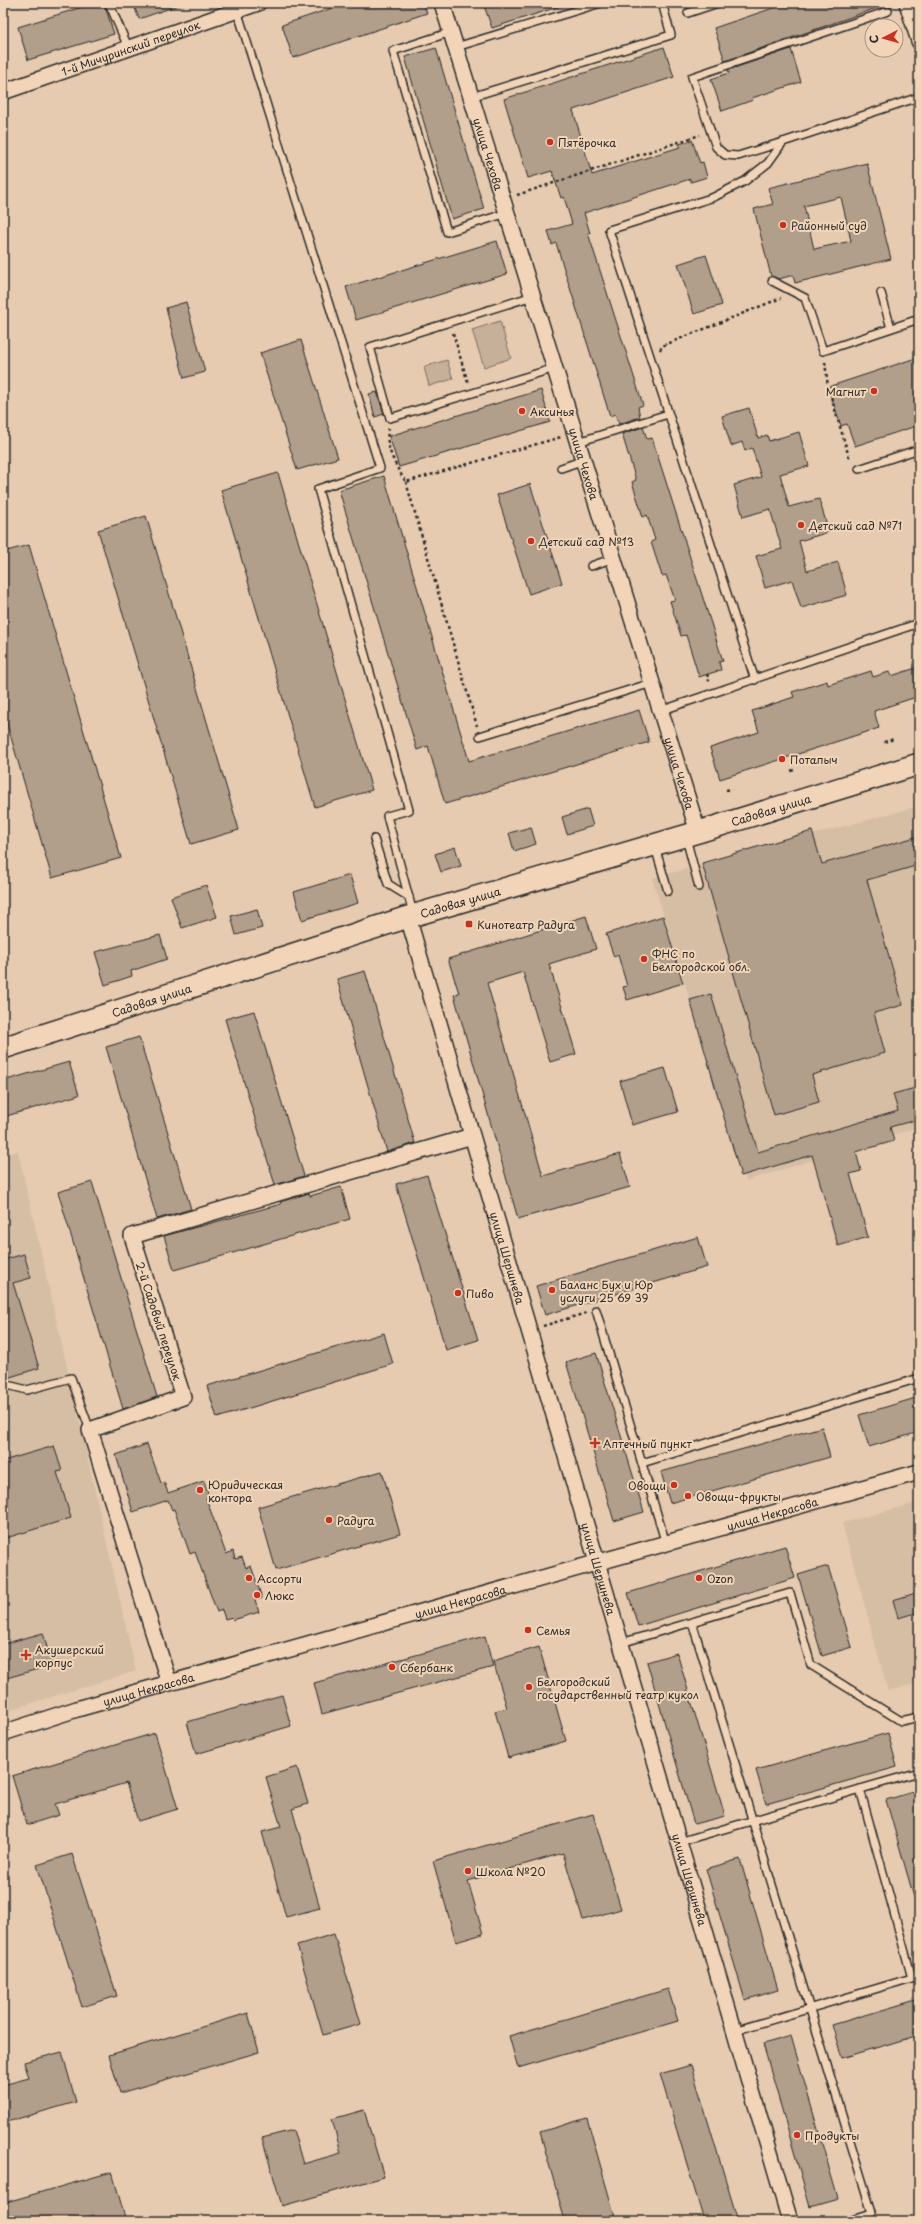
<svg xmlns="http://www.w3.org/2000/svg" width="922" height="2224" font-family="'Playpen Sans',sans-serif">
<rect width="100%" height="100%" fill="#e6cbb0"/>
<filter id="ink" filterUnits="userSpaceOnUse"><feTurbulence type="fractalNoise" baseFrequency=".025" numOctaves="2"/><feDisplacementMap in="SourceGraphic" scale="8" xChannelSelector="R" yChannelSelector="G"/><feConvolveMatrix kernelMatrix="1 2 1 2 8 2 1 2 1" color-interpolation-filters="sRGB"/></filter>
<g filter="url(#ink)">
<g fill="#d6bea5">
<polygon points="919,806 919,1127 746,1181 652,878"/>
<polygon points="18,1151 136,1671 3,1712 3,1155"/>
<polygon points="919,1502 919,1683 888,1691 842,1523"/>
</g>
<g fill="#c7b099" stroke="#796e62">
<polygon points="500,321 511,358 484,367 472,330"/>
<polygon points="447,360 453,379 429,386 424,367"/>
</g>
<g fill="#b19e8b" stroke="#2b2b2b" fill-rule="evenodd">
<polygon points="95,3 104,3 114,34 28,60 18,27"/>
<polygon points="133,3 179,3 179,5 139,19"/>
<polygon points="347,3 423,3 427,13 293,58 282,25"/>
<polygon points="483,3 561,3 561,6 492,28"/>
<polygon points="788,3 885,3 885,5 725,61 714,28"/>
<polygon points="664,47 674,77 573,110 592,175 680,147 679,144 692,140 700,163 703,162 707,177 691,182 690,179 584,213 590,233 588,233 643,405 638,407 640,417 619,424 615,414 610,416 556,243 552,245 548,231 572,224 564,197 561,198 552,171 528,178 504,99"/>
<polygon points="436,48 484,209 452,219 405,57"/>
<polygon points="791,49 801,82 752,98 753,100 722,111 711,79 729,73 728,70"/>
<path d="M867,163L891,259L795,283L793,275L779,279L771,276L754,209L773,204L768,188ZM841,197L851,241L814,249L804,206Z"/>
<polygon points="497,241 507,274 356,320 346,287"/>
<polygon points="706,255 722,305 694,314 678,264"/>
<polygon points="186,302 205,372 184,378 166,308"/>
<polygon points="301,340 338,458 297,470 260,353"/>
<polygon points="919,357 919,425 855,446 847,424 841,426 828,387"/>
<polygon points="541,390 550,422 399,467 389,436"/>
<polygon points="377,392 384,414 375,417 369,394"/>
<polygon points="749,408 758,438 767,435 769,441 799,432 809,466 780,474 789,507 819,499 829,532 799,541 807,571 838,562 847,595 801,608 792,580 765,588 756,556 782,549 770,509 743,517 734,485 761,477 752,448 745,451 742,442 731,446 722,416"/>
<polygon points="643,427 647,439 652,438 723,661 719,662 721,670 699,677 686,635 681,636 670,601 675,600 666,575 662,576 651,542 655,540 647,515 643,517 632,482 636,480 622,434"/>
<polygon points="278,473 372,790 315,807 221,490"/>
<polygon points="384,476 469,761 639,710 649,742 445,804 428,746 417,750 339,490"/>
<polygon points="530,484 562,583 529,594 497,495"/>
<polygon points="146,516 239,830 191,844 98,530"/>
<polygon points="29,545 121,858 52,878 3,710 3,552"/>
<polygon points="919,667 919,696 874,711 879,728 720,779 710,748 759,732 752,711 794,697 792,692 827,681 828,685 871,671 873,677 889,672 891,676"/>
<polygon points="588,809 593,826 567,834 562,817"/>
<polygon points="531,827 536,844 514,851 509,833"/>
<polygon points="812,831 822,864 919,836 919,865 867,880 903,1005 874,1013 885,1053 812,1075 819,1102 774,1115 702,863"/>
<polygon points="455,847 461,866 441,872 435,854"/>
<polygon points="350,875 358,903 302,920 294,892"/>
<polygon points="206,885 217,917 182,928 171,897"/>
<polygon points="257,909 262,928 236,935 231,916"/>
<polygon points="586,916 596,949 549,964 576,1054 550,1062 523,972 487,983 543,1176 620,1154 630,1187 518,1219 454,995 459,993 448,959"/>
<polygon points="663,916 683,983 627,1000 623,987 627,986 618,955 614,957 606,934"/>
<polygon points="160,935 167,959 131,971 132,976 105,985 95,952"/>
<polygon points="365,971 415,1143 387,1152 337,979"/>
<polygon points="711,994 758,1152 898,1111 893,1094 919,1087 919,1119 890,1127 894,1141 856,1152 861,1171 850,1174 868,1237 838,1246 812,1155 741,1176 690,1000"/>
<polygon points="254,1011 304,1176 275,1185 225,1019"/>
<polygon points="139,1037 191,1209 157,1219 106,1047"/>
<polygon points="69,1062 79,1095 3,1117 3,1081"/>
<polygon points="665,1068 678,1112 632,1125 620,1081"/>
<polygon points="427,1175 478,1340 446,1350 396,1184"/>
<polygon points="92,1182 157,1397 123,1409 58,1192"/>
<polygon points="341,1187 350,1219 174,1270 164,1236 281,1204 280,1202 309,1193 310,1196"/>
<polygon points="698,1237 707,1267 545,1315 536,1286"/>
<polygon points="24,1254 31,1278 13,1283 39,1368 7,1378 3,1376 3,1260"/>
<polygon points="384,1333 393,1364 217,1418 207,1386"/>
<polygon points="596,1353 644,1512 614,1521 566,1362"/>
<polygon points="919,1397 919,1432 869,1447 859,1415"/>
<polygon points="822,1427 830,1457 670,1503 661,1472"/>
<polygon points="147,1444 161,1483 164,1482 168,1493 204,1481 209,1497 206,1498 226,1554 233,1551 235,1559 242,1557 246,1568 251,1566 262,1598 255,1600 259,1612 233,1620 232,1617 225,1619 222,1610 217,1612 195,1552 190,1554 174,1509 172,1510 168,1500 133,1512 116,1455"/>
<polygon points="54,1446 62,1471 57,1472 71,1518 3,1539 3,1461"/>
<polygon points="382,1471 400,1534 276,1570 258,1507"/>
<polygon points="785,1546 795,1578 638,1626 628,1593"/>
<polygon points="828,1566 852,1647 822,1656 798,1575"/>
<polygon points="919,1592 919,1612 898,1618 893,1600"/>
<polygon points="43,1633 52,1665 3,1679 3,1644"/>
<polygon points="485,1636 493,1667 322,1714 314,1683"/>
<polygon points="539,1647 566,1741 508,1758 495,1711 507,1708 493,1661"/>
<polygon points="677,1653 725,1816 694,1824 647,1662"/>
<polygon points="282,1695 291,1726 196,1754 187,1722"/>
<polygon points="155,1733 178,1809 138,1821 126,1783 55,1804 59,1815 27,1825 12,1776"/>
<polygon points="888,1733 897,1767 766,1804 756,1770"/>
<polygon points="297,1767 308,1804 292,1809 320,1908 286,1917 262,1832 281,1827 266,1777"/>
<polygon points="916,1791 919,1803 919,1901 915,1901 886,1800"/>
<polygon points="593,1814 621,1909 583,1920 563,1853 468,1881 483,1934 456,1942 433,1861"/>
<polygon points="72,1854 117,1996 82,2007 37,1865"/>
<polygon points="740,1859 778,1990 745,2000 706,1869"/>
<polygon points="334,1934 361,2024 323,2035 297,1945"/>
<polygon points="668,1989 678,2021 518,2068 509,2036"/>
<polygon points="919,1999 919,2035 842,2058 832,2025"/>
<polygon points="248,2013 259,2052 120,2093 109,2055"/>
<polygon points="791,2036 838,2199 810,2207 763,2044"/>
<polygon points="62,2052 76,2102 3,2123 3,2085 29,2078 24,2062"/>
<polygon points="691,2065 738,2221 704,2221 660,2074"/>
<polygon points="364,2110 384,2177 282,2206 262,2138 293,2130 303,2164 341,2153 332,2119"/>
<polygon points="587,2118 616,2221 565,2221 540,2132"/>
<polygon points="112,2172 126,2221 96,2221 94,2215 72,2221 3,2221 3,2203"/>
</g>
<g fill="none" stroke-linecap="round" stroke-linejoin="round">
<g stroke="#2b2b2b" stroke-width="10">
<g id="service">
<polyline points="109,3 128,47"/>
<polyline points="237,10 380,468 318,489 409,810 387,816 413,913"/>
<polyline points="688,13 718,3"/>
<polyline points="451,32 393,51 447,232 507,213"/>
<polyline points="456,47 601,3"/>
<polyline points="471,97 671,35 662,3"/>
<polyline points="783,142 738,156 725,155 716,147 692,77 888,11"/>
<polyline points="772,281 805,298 823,351 919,319"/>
<polyline points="881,293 891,328"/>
<polyline points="533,296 370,347 390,418 555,368"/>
<polyline points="578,442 668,414"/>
<polyline points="561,468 584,460"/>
<polyline points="859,469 919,449"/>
<polyline points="591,566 614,558"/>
<polyline points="755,680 609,230 714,197 745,181 768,163 783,142 919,97"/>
<polyline points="660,711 919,623"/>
<polyline points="480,736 652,683"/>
<polyline points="686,838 699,887"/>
<polyline points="374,839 388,884 409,897"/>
<polyline points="655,847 668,891"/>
<polyline points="596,1310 666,1544"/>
<polyline points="3,1381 4,1384 27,1390 71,1378 90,1430"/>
<polyline points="642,1463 919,1378"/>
<polyline points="692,1622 872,2213 847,2221"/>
<polyline points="621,1643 790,1593 811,1665 901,1721 919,1717"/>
<polyline points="679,1842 919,1772"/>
<polyline points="734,2031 912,1978 860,1789"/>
</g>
</g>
<g stroke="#2b2b2b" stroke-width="18">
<g id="minor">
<path id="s1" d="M442,3L698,832"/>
<polyline points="907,3 919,41"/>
<path id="s2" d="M3,92L258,3"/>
<path id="s3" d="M408,917L790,2221"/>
<polyline points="169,1683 90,1430 183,1397 132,1236 472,1136"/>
<path id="s4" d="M3,1733L77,1709L919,1472"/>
</g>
</g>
<g stroke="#2b2b2b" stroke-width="24">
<g id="secondary">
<path id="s5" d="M3,1048L408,917L698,832L919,764"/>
</g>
</g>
<g stroke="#2b2b2b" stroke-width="2.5" stroke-dasharray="3 3" stroke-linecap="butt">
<polyline points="517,195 700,135"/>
<polyline points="453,333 468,383"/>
<polyline points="660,350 662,346 781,298"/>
<polyline points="825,362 828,387 850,460"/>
<path d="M389,428C383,444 397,469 406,482L561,437"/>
<polyline points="406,482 477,726"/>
<polyline points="707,674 709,680 708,681"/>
<polyline points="884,742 894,739"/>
<polyline points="791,771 794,770"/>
<polyline points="726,790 732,789"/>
<polyline points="543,1326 586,1313"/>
</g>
<use href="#service" stroke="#f2d5b8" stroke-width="7"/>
<use href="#minor" stroke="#f2d5b8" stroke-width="15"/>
<use href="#secondary" stroke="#f2d5b8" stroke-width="21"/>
</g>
</g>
<g fill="#c8321e" stroke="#f2d5b8" stroke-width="1.5">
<circle cx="550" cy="142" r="4"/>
<circle cx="783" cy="225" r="4"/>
<circle cx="874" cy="391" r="4"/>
<circle cx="522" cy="411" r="4"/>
<circle cx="801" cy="525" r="4"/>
<circle cx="531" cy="541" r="4"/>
<circle cx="782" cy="759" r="4"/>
<rect x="465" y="920" width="8" height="8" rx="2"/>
<circle cx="644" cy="959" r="4"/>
<circle cx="552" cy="1290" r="4"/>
<circle cx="458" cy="1293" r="4"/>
<path d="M593 1437h4v4h4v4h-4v4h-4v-4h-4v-4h4z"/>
<circle cx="674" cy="1485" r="4"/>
<circle cx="200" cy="1490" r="4"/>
<circle cx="688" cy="1496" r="4"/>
<circle cx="329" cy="1520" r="4"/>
<circle cx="249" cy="1578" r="4"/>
<circle cx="699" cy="1578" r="4"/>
<circle cx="257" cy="1595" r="4"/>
<circle cx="528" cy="1630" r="4"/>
<path d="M24 1649h4v4h4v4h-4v4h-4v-4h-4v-4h4z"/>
<circle cx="392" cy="1667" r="4"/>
<circle cx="529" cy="1687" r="4"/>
<circle cx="468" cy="1871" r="4"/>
<circle cx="797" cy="2135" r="4"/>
</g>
<g text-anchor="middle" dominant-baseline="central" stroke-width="4" stroke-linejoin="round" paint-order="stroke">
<g font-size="11" fill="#2b2b2b" stroke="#f2d5b8">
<text stroke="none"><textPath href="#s2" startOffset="135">1-й Мичуринский переулок</textPath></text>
<text stroke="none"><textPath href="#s1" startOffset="158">улица Чехова</textPath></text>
<text stroke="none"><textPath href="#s1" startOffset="482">улица Чехова</textPath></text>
<text stroke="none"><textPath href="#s1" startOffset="806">улица Чехова</textPath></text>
<text stroke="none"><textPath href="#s5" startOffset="804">Садовая улица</textPath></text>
<text stroke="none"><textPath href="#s5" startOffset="480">Садовая улица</textPath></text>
<text stroke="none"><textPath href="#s5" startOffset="156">Садовая улица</textPath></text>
<text stroke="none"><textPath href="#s3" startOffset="355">улица Шершнева</textPath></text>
<text transform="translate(159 1321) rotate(72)">2-й Садовый переулок</text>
<text stroke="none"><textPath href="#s4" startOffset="800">улица Некрасова</textPath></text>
<text stroke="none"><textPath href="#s3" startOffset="679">улица Шершнева</textPath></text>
<text stroke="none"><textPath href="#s4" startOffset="476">улица Некрасова</textPath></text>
<text stroke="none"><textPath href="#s4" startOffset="152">улица Некрасова</textPath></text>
<text stroke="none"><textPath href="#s3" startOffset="1003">улица Шершнева</textPath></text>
</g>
<g font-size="11" fill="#2b2b2b" stroke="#f2d5b8" text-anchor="start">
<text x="558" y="142">Пятёрочка</text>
<text x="791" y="225">Районный суд</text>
<text x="866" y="391" text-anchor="end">Магнит</text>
<text x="530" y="411">Аксинья</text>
<text x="809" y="525">Детский сад №71</text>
<text x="539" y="541">Детский сад №13</text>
<text x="790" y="759">Потапыч</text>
<text x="477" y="924">Кинотеатр Радуга</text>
<text x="652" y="953">ФНС по<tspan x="652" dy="13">Белгородской обл.</tspan></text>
<text x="560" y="1284">Баланс Бух и Юр<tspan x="560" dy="13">услуги 25 69 39</tspan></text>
<text x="466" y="1293">Пиво</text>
<text x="603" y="1443">Аптечный пункт</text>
<text x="208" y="1484">Юридическая<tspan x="208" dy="13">контора</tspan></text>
<text x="666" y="1485" text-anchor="end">Овощи</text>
<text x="696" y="1496">Овощи-фрукты</text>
<text x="337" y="1520">Радуга</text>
<text x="257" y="1578">Ассорти</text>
<text x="707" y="1578">Ozon</text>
<text x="265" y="1595">Люкс</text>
<text x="536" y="1630">Семья</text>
<text x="35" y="1649">Акушерский<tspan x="35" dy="13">корпус</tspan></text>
<text x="400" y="1667">Сбербанк</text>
<text x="537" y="1681">Белгородский<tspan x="537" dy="13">государственный театр кукол</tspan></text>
<text x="476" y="1871">Школа №20</text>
<text x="805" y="2135">Продукты</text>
</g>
</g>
<rect width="922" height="2224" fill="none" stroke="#f2d5b8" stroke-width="16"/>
<rect x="8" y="8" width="906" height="2208" fill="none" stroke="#2b2b2b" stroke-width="1.5" filter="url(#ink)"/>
<g transform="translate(884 38) rotate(264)"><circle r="19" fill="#f2d5b8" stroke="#a29180"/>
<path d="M0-3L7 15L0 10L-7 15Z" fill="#c8321e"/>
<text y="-6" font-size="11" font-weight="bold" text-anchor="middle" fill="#2b2b2b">С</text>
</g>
</svg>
